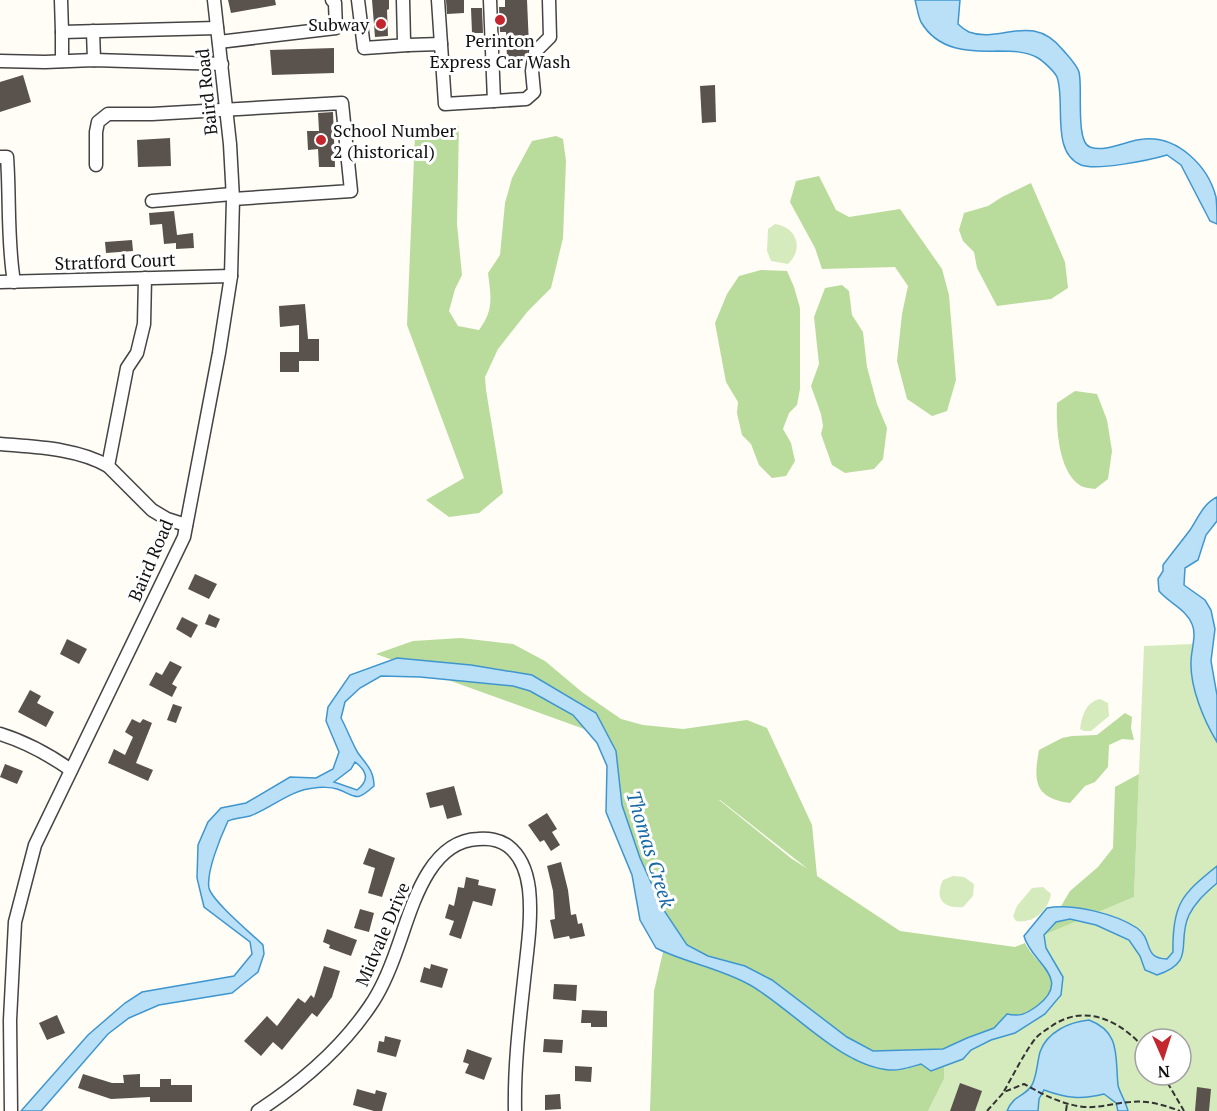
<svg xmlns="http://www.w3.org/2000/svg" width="1217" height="1111" font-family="'PT Serif',serif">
<rect width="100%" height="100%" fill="#fffdf5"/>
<g fill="#d5ebbd" fill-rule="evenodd">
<path d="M775,224C797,227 804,249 788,264L771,261L767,251L768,229Z"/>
<path d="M1193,644L1191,663L1217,742V1111H928L944,1079V1066L963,1059L971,1050L991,1040L1015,1033L1045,1014L1063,977L1046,948L1044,935L1134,897L1144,646ZM1145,1039H1181V1075H1145Z"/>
<path d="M1100,699L1108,703L1109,716L1091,731H1084L1080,729C1082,715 1086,702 1100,699Z"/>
<path d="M953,876L964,877L974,884L973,896L963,907C943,909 934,898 943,880Z"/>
<path d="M1043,887L1051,894C1048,910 1034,924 1016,921L1013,916L1017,906L1032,888Z"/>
</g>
<g fill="#b9dc9c" fill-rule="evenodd">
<path d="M459,126L457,224L462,275L455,289L449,311L458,326L479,330C494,310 491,297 488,273L500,255L505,203L512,178L532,141L556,136L563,139L566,161L563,238L551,288L528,311L498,349L485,377L486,390L503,493L479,513L449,517L426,500L464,478L407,325L415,134Z"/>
<polygon points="819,176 836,210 849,217 900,209 942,269 949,295 956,380 947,411 932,416 907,399 897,361 902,314 908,286 895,267 822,269 815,248 790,202 796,181"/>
<polygon points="1031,183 1065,262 1068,288 1051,299 997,306 977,268 974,252 963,241 959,230 964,213 988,206 1002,197"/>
<polygon points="761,270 787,271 794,287 800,308 800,389 797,405 789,413 783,429 791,443 795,461 786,476 772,478 759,465 751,444 742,435 737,413 738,402 726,382 715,323 727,294 739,276"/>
<polygon points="842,285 849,291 852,315 863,332 867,367 877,404 887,428 883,459 874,469 845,473 832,465 821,434 823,426 821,414 811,386 819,364 814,317 825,288"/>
<path d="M1075,391L1097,394L1107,420L1112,451L1108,479L1095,489C1091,488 1085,488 1081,486C1058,472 1056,427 1057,403Z"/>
<path d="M461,638L513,644L545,661L582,692L621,719L643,725L683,729L747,720L767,728L812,825L817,876L900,931L1015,947L1025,943C1035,965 1073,980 1037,1006C1026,1014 1020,1017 1007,1014L994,1028L967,1038L943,1049L873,1051L847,1037L745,966L708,956L687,945L663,909L640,858L622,805L616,751L609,738L376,654L413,641ZM719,800H720L808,869L792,859Z"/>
<path d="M1125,713L1132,717L1131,728L1134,740L1122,739L1109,745L1108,767L1095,782L1085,786L1070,803C1035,798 1033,782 1039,750L1062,738L1072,736L1097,735Z"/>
<polygon points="1139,774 1134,897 1044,935 1070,891 1098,867 1113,848 1115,787"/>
<polygon points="663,952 731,975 752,986 852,1059 906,1069 921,1064 931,1071 944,1066 944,1079 928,1111 650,1111 654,991"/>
</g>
<g fill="#b9e0f7" stroke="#3f96cf" stroke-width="1.5" fill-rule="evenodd">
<path d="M915,0H960L958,24C961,27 965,30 969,32C1001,44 1031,11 1063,50C1068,56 1077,65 1079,72C1083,86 1075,142 1090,147C1106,153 1127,140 1144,139C1178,136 1208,166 1216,197C1217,205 1217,215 1217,224L1210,221L1181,165L1167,155C1150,160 1097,171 1081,165C1050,152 1066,102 1057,77C1054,71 1043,61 1038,58C1026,51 1010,51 998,51C969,52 938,51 921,22C918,16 917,7 915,0Z"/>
<path d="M1217,497V521L1206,535L1198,560L1185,568L1184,585L1205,600L1211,610L1215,629L1211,661L1217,695V742C1204,721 1190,687 1191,662C1191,650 1197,635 1192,624C1186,609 1169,603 1159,591L1158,579L1163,571V565C1172,553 1181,542 1190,530C1198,518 1203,504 1217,497Z"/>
<path d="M397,658L471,665L532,675L596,713L616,751L622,805L640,858L663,909L687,945L708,956L745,966L772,980L847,1037L873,1051L943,1049L967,1038L994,1028L1007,1014C1020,1017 1026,1014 1037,1006C1074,978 1030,962 1024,936L1047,908C1072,903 1116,914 1137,928C1154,940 1142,958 1167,959L1173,952C1172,904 1182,894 1217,866V883C1206,893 1196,901 1189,915C1176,943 1197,962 1157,975L1145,970L1140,956L1129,940L1096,925L1070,919L1056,922L1044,935L1046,948L1063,977L1061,995L1045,1014L1015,1033L991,1040L971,1050L963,1059L931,1071L921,1064C911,1067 900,1071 889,1070C840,1066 792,1009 750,985C720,968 686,963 656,948L640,920L632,875L606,812L607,766L597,743L573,715L530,691L513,686L420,677L381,676L360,688L345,702L341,718C347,729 352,743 358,753C367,765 374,771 374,786C354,804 356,795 337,789C331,787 320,787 314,788C290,790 272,808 250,816C243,818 235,818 228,821C221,836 206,872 209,888C212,901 252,934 263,945L264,954L258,972L232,993L159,1005L129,1018L108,1034L41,1111H21L88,1035L125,1003L142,992L234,976L252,954L250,942L204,907L197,878L198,845L208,822L221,808L246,803L290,777L316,778L333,769L339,752L326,721L328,707L350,675ZM355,762C367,771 370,780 357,790L334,782L351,769Z"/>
<path d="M1089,1020C1121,1032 1115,1056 1118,1085C1118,1089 1126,1102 1128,1111H1118L1116,1103L1104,1094C1081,1100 1066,1098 1044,1090L1039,1099L1038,1111H1007C1014,1094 1025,1097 1032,1085C1037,1075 1037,1063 1040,1052C1047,1032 1069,1022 1089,1020Z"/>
</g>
<g fill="#5a524d">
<polygon points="228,0 275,0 276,5 231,13"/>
<polygon points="372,0 389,0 389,9 387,10 388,36 375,37"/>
<polygon points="446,0 464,0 464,13 447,14"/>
<polygon points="505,0 527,0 529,46 526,57 507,58 506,32 500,32 499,7 505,7"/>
<polygon points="471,8 482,8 483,33 472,33"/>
<polygon points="334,48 334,73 272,75 270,50"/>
<polygon points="23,75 31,102 0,112 0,82"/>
<polygon points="715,85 716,122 702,123 700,86"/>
<polygon points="333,112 335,167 319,167 318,149 308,150 307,131 319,131 318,113"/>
<polygon points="170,138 171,166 138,167 137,140"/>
<polygon points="174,211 177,235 193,233 194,248 176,249 176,243 164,244 162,224 150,225 149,213"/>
<polygon points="132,240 133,251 106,253 105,242"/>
<polygon points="305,304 308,339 319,339 319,361 299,361 299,372 280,372 280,352 299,352 299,325 280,327 279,306"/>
<polygon points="195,574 217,584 209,599 188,589"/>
<polygon points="209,614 220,619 216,628 205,624"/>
<polygon points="182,617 198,625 191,638 176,629"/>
<polygon points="67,639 87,649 79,664 60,654"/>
<polygon points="170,661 182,667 172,684 177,687 172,697 149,685 156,672 162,675"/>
<polygon points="30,690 41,696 37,703 54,712 46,727 18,712"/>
<polygon points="173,704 182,707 176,723 167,720"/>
<polygon points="132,719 140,723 143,719 152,723 136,763 153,770 148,781 108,763 114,749 125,755 133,737 125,732"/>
<polygon points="5,764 23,771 17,784 0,777"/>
<polygon points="454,786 462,815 447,819 443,805 430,808 426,793"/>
<polygon points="547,813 557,829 552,832 560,845 551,851 544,840 540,842 528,825"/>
<polygon points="369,848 395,858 382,897 368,893 375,868 363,864"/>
<polygon points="561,862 568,890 571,915 576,914 578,924 582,923 585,936 570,939 569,936 554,939 550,920 555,919 553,891 547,866"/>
<polygon points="466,877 479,880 478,885 496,889 492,906 473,901 461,939 449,935 454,921 445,918 449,904 454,906 458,887 464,888"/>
<polygon points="360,909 374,913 369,932 354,928"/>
<polygon points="327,929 357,940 351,956 329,948 330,945 323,942"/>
<polygon points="431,964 448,969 442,988 420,982 424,967 430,969"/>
<polygon points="324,966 340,971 332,997 317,1017 312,1013 282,1050 273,1042 261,1056 244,1041 267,1016 277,1026 298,998 305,1003 311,995 314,998"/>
<polygon points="554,984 577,985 576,1001 553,999"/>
<polygon points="582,1010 607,1011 607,1027 591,1027 591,1023 581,1023"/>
<polygon points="57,1015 65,1033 47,1040 39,1023"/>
<polygon points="385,1036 401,1040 396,1057 377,1052 379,1041 384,1042"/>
<polygon points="544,1039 563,1040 562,1053 543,1052"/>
<polygon points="467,1049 492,1058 484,1080 465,1073 469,1064 463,1062"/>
<polygon points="575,1066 592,1067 591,1082 575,1081"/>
<polygon points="83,1074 112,1083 124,1083 123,1075 140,1074 140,1087 160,1087 160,1079 171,1079 171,1085 192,1085 192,1102 150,1102 150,1097 111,1099 78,1088"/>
<polygon points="960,1083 982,1091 975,1111 950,1111"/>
<polygon points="1197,1087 1211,1089 1209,1111 1195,1111"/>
<polygon points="357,1089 375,1094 376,1090 387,1093 382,1111 374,1111 353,1105"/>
<polygon points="560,1094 561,1109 545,1110 545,1095"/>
</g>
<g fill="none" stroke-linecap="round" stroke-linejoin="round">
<g stroke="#444" stroke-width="15">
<g id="minor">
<polyline points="61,0 62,32 217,28"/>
<polyline points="358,0 364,48 408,45"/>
<polyline points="403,0 404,41 408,45 441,44"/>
<polyline points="438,0 445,104 526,99 534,92 532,71 535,52 550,37 549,0"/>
<polyline points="490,0 494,101"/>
<polyline points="93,31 94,60"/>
<polyline points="62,32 62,61"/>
<polyline points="219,42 336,28 335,3 332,0"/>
<polyline points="0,61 45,62 94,60 222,64"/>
<path d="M0,157H7C10,198 7,240 14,282"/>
<polyline points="96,165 96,132 98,122 108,114 152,114 342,103 351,191 233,199"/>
<polyline points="152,201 232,194"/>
<polyline points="145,278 144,324 137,353 127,368 108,466 152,510 167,519 186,525"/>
<polyline points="0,282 231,276"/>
<path d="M0,444C35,447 77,448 108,466"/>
<path d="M0,734C26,742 48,754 71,770"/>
<polyline points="11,1111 10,1020 15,922 35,845 184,537 219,353 231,276 233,199 230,144 214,0"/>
<path d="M258,1111C301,1083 341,1049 370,1006C382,989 390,969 397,949C411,911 427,841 478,839C488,838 500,840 508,846C521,856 527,873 529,889C532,916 528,944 525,971C520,1017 514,1064 515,1111"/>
</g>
</g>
<g stroke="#333" stroke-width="2" stroke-dasharray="6 3" stroke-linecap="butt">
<polyline points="1163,1075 1184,1111"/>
<path d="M1004,1091C1014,1074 1023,1055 1035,1039C1038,1035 1044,1031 1049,1028C1083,1002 1120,1020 1145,1049"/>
<path d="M987,1111L1004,1092L1024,1084C1044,1095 1061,1104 1084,1107C1101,1108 1114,1103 1130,1102C1148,1100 1164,1105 1180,1111"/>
<polyline points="1066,1111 1067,1104"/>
</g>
<use href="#minor" stroke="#fff" stroke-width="12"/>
</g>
<g fill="#c4262e" stroke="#fff" stroke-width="2">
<circle cx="500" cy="20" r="6"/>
<circle cx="381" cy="24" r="6"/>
<circle cx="321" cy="140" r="6"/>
</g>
<g text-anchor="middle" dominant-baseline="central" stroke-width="6" stroke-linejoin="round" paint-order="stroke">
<g font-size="18" fill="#111" stroke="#fff" text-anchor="end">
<text x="369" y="24">Subway</text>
<text x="500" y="40" text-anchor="middle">Perinton<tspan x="500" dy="21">Express Car Wash</tspan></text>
<text x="333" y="130" text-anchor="start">School Number<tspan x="333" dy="21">2 (historical)</tspan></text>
</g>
<g font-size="18" fill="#111" stroke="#fff">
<text transform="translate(206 92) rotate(-96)">Baird Road</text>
<text transform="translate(115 261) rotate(-2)">Stratford Court</text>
<text transform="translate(150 560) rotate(-67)">Baird Road</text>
<text transform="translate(382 934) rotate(-67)">Midvale Drive</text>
</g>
<g font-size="20" font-style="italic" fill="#1768a6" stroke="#fff">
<text transform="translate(651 849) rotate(73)">Thomas Creek</text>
</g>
</g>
<g transform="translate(1163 1057) rotate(177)"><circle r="28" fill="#ffffff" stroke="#a0a0a0" stroke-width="1.5"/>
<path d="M0-4.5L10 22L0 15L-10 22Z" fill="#c4262e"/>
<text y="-9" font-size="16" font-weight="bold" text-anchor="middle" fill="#111111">N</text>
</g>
</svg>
